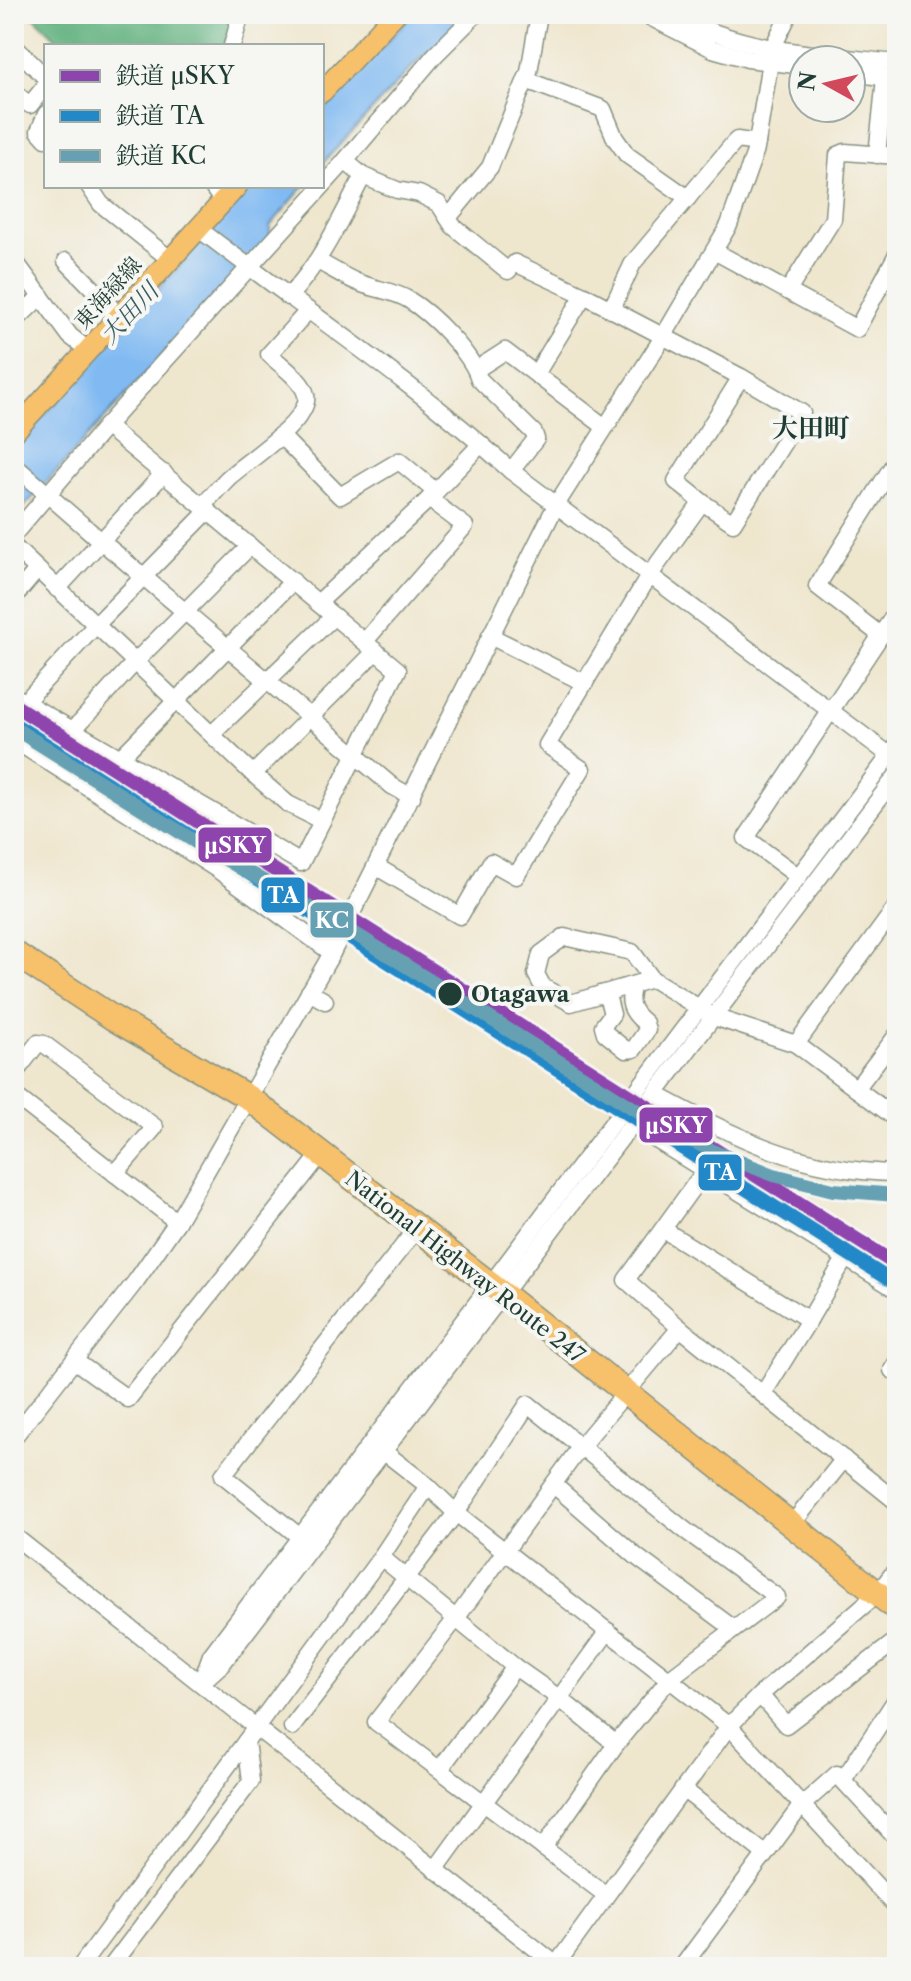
<svg xmlns="http://www.w3.org/2000/svg" width="911" height="1981" font-family="'Libre Caslon Text','Noto Serif JP',serif">
<rect width="100%" height="100%" fill="#f6f6f2"/>
<filter id="ink" filterUnits="userSpaceOnUse"><feTurbulence type="fractalNoise" baseFrequency=".0125" numOctaves="2"/><feDisplacementMap in="SourceGraphic" scale="16" xChannelSelector="R" yChannelSelector="G"/><feConvolveMatrix kernelMatrix="1 2 1 2 8 2 1 2 1" color-interpolation-filters="sRGB"/></filter>
<filter id="wash" filterUnits="userSpaceOnUse"><feTurbulence type="fractalNoise" baseFrequency=".006" numOctaves="4" result="noise"/><feDisplacementMap in="SourceGraphic" scale="32" xChannelSelector="R" yChannelSelector="G"/><feGaussianBlur stdDeviation="1.8" result="paint"/><feColorMatrix in="noise" values="0 0 0 0 0 0 0 0 0 0 0 0 0 0 0 0 0 1.4 0 .05"/><feComposite in="paint" operator="in"/></filter>
<g filter="url(#wash)">
<rect width="100%" height="100%" fill="#efe6ce"/>
<polygon fill="#5fb07d" stroke="#3f7658" stroke-width="2" points="31,14 234,14 225,46 59,46 57,39"/>
<g fill="#81baf2" stroke="#507c93" stroke-width="2">
<polygon points="413,14 469,14 431,54 425,53 322,164 322,111"/>
<polygon points="252,186 304,186 270,226 270,237 14,518 14,449"/>
</g>
</g>
<g filter="url(#ink)">
<g fill="none" stroke-linecap="round" stroke-linejoin="round">
<g stroke="#879281" stroke-width="19">
<g id="minor">
<polyline points="644,14 713,49 748,59 803,66"/>
<path d="M673,14C742,52 821,55 897,63"/>
<polyline points="14,46 46,78"/>
<polyline points="232,46 241,14"/>
<polyline points="851,73 897,79"/>
<polyline points="526,80 603,109 615,138 627,155 688,198"/>
<polyline points="14,93 30,105 46,85"/>
<polyline points="46,114 39,131 46,139"/>
<polyline points="877,155 885,78"/>
<polyline points="345,161 363,176 397,190 419,194 439,204 453,226 508,271 515,263 584,295 741,377 802,413 733,523 702,502 649,576 547,745 582,769 516,876 491,862 460,916 377,867"/>
<polyline points="89,186 101,204 171,260"/>
<polyline points="212,186 223,202"/>
<polyline points="448,218 490,167 529,72 539,14"/>
<path d="M199,229C303,309 414,382 511,471L896,760"/>
<polyline points="714,251 857,329 897,254"/>
<polyline points="14,260 70,336 88,350"/>
<polyline points="66,261 110,306 116,320"/>
<path d="M317,261C332,268 347,279 362,284C378,290 394,291 409,300C432,314 472,354 479,379L534,433L536,439L511,471"/>
<polyline points="788,291 833,219 838,155 845,152 897,156"/>
<path d="M288,297C321,263 341,218 363,176"/>
<polyline points="611,310 633,263 733,144 737,140 757,143"/>
<polyline points="14,322 41,296"/>
<polyline points="477,369 505,351 605,427"/>
<polyline points="536,374 584,295"/>
<polyline points="280,435 340,496 399,461 435,491"/>
<polyline points="14,465 101,541 392,786 412,797"/>
<polyline points="702,502 676,481 741,377"/>
<path d="M202,506C211,497 219,487 228,478C245,462 312,420 306,395C303,380 280,365 269,354L307,312"/>
<polyline points="14,534 106,426 345,161 435,55 476,14"/>
<polyline points="14,547 253,774 288,804 322,821"/>
<polyline points="57,589 164,473"/>
<polyline points="14,597 37,570"/>
<polyline points="318,603 429,499 481,444"/>
<polyline points="879,634 817,586 897,459"/>
<polyline points="490,636 585,683"/>
<polyline points="365,641 465,526 429,499"/>
<polyline points="14,696 301,863 398,670 106,426"/>
<polyline points="24,703 95,626 208,511"/>
<polyline points="72,731 136,661 250,546"/>
<polyline points="212,734 334,616"/>
<polyline points="14,740 218,870 332,953"/>
<polyline points="120,758 293,581"/>
<polyline points="253,774 376,651"/>
<polyline points="799,877 746,838 897,611"/>
<polyline points="652,979 571,1003 543,987 536,974 541,954 564,937 632,952 652,979 714,1017 796,1044 897,1119"/>
<polyline points="309,992 325,1001"/>
<path d="M600,994L608,999L612,1014L603,1026L605,1033L626,1050L634,1049L647,1030L645,1023C631,1012 627,1002 633,985"/>
<polyline points="796,1044 897,906"/>
<polyline points="14,1074 38,1043 44,1044 155,1127 115,1174"/>
<polyline points="856,1089 897,1035"/>
<path d="M655,1094C737,1138 802,1172 897,1173"/>
<polyline points="14,1095 177,1222"/>
<polyline points="632,1125 897,1290"/>
<polyline points="706,1169 626,1280 680,1328 897,1502"/>
<polyline points="664,1230 809,1320 846,1257"/>
<polyline points="75,1361 128,1399 321,1154"/>
<polyline points="897,1362 892,1370 897,1372"/>
<polyline points="763,1394 809,1320"/>
<polyline points="14,1437 136,1281 177,1222 332,953 556,505 663,337 729,225 756,149 772,49 789,14"/>
<polyline points="383,1451 428,1486 456,1513 729,1726 897,1908"/>
<polyline points="554,1485 637,1557 734,1629"/>
<polyline points="793,1523 844,1459"/>
<polyline points="14,1536 559,1967"/>
<polyline points="300,1537 223,1475 417,1228"/>
<polyline points="381,1557 515,1667 559,1698 616,1744"/>
<polyline points="203,1681 222,1664 897,775"/>
<polyline points="201,1683 211,1655 897,746"/>
<polyline points="760,1695 786,1725 897,1640"/>
<polyline points="292,1727 456,1513 528,1404 686,1531 777,1597 670,1678 616,1744 543,1848"/>
<polyline points="440,1769 515,1667"/>
<polyline points="843,1780 897,1698"/>
<polyline points="683,1789 764,1853"/>
<polyline points="435,1870 608,1631"/>
<polyline points="606,1895 376,1722 455,1620 581,1446 680,1328"/>
<polyline points="556,1965 729,1726 760,1695 878,1593 897,1568"/>
<polyline points="80,1967 381,1557 428,1486"/>
<polyline points="111,1967 251,1781 246,1741"/>
<polyline points="682,1967 801,1806 837,1774 897,1839"/>
</g>
</g>
<g stroke="#879281" stroke-width="23">
<g id="major">
<polyline points="322,92 395,14"/>
<polyline points="14,432 237,186"/>
</g>
</g>
<g stroke="#879281" stroke-width="27">
<polyline id="highway" points="14,953 113,1018 249,1098 504,1295 897,1609"/>
</g>
<use href="#minor" stroke="#fff" stroke-width="16"/>
<use href="#major" stroke="#f7c06b" stroke-width="20"/>
<use href="#highway" stroke="#f7c06b" stroke-width="24"/>
<g stroke="#f6f6f2" stroke-width="20">
<polyline id="rail-1" points="14,705 897,1265"/>
</g>
<g stroke="#f6f6f2" stroke-width="20">
<polyline id="rail-2" points="14,724 888,1279"/>
</g>
<g stroke="#f6f6f2" stroke-width="20">
<polyline id="rail-3" points="14,728 202,846 341,925 660,1125 717,1153 774,1175 833,1190 897,1195"/>
</g>
<use href="#rail-1" stroke="#8e44ad" stroke-width="14"/>
<use href="#rail-2" stroke="#2388c8" stroke-width="14"/>
<use href="#rail-3" stroke="#66a1b3" stroke-width="14"/>
</g>
</g>
<circle fill="#1f3d34" stroke="#f6f6f2" stroke-width="3" cx="450" cy="994" r="13"/>
<g text-anchor="middle" dominant-baseline="central" stroke-width="8" stroke-linejoin="round" paint-order="stroke">
<g font-size="22" fill="#1f3d34" stroke="#f6f6f2">
<text transform="translate(108 293) rotate(-48)">東海緑線</text>
<text transform="translate(465 1267) rotate(38)">National Highway Route 247</text>
</g>
<g font-size="22" font-weight="bold" fill="#1f3d34" stroke="#f6f6f2" text-anchor="start">
<text x="471" y="994">Otagawa</text>
</g>
<g font-size="24" font-style="italic" fill="#385c64" stroke="#f6f6f2">
<text transform="translate(129 313) rotate(-47)">大田川</text>
</g>
<g font-size="26" font-weight="bold" fill="#1f3d34" stroke="#f6f6f2">
<text x="811" y="428">大田町</text>
</g>
</g>
<g stroke="#f6f6f2" stroke-width="3">
<rect x="197" y="826" width="76" height="38" rx="8" fill="#8e44ad"/>
<rect x="260" y="876" width="46" height="38" rx="8" fill="#2388c8"/>
<rect x="309" y="901" width="46" height="38" rx="8" fill="#66a1b3"/>
<rect x="638" y="1106" width="76" height="38" rx="8" fill="#8e44ad"/>
<rect x="697" y="1153" width="46" height="39" rx="8" fill="#2388c8"/>
</g>
<g font-size="22" text-anchor="middle" font-weight="bold" fill="#fff">
<text x="235" y="853">μSKY</text>
<text x="283" y="903">TA</text>
<text x="332" y="928">KC</text>
<text x="676" y="1133">μSKY</text>
<text x="720" y="1180">TA</text>
</g>
<rect width="911" height="1981" fill="none" stroke="#f6f6f2" stroke-width="48"/>
<rect x="44" y="44" width="280" height="144" fill="#f6f6f2" stroke="#a0aca6" stroke-width="2"/>
<rect x="60" y="70" width="40" height="12" fill="#8e44ad" stroke="#a0aca6" stroke-width="2"/>
<text x="116" y="84" font-size="24" fill="#1f3d34">鉄道 μSKY</text>
<rect x="60" y="110" width="40" height="12" fill="#2388c8" stroke="#a0aca6" stroke-width="2"/>
<text x="116" y="124" font-size="24" fill="#1f3d34">鉄道 TA</text>
<rect x="60" y="150" width="40" height="12" fill="#66a1b3" stroke="#a0aca6" stroke-width="2"/>
<text x="116" y="164" font-size="24" fill="#1f3d34">鉄道 KC</text>
<g transform="translate(827 84) rotate(278)"><circle r="38" fill="#f6f6f2" stroke="#a0aca6" stroke-width="2"/>
<path d="M0-6L14 30L0 20L-14 30Z" fill="#d1495b"/>
<text y="-12" font-size="22" font-weight="bold" text-anchor="middle" fill="#1f3d34">N</text>
</g>
</svg>
